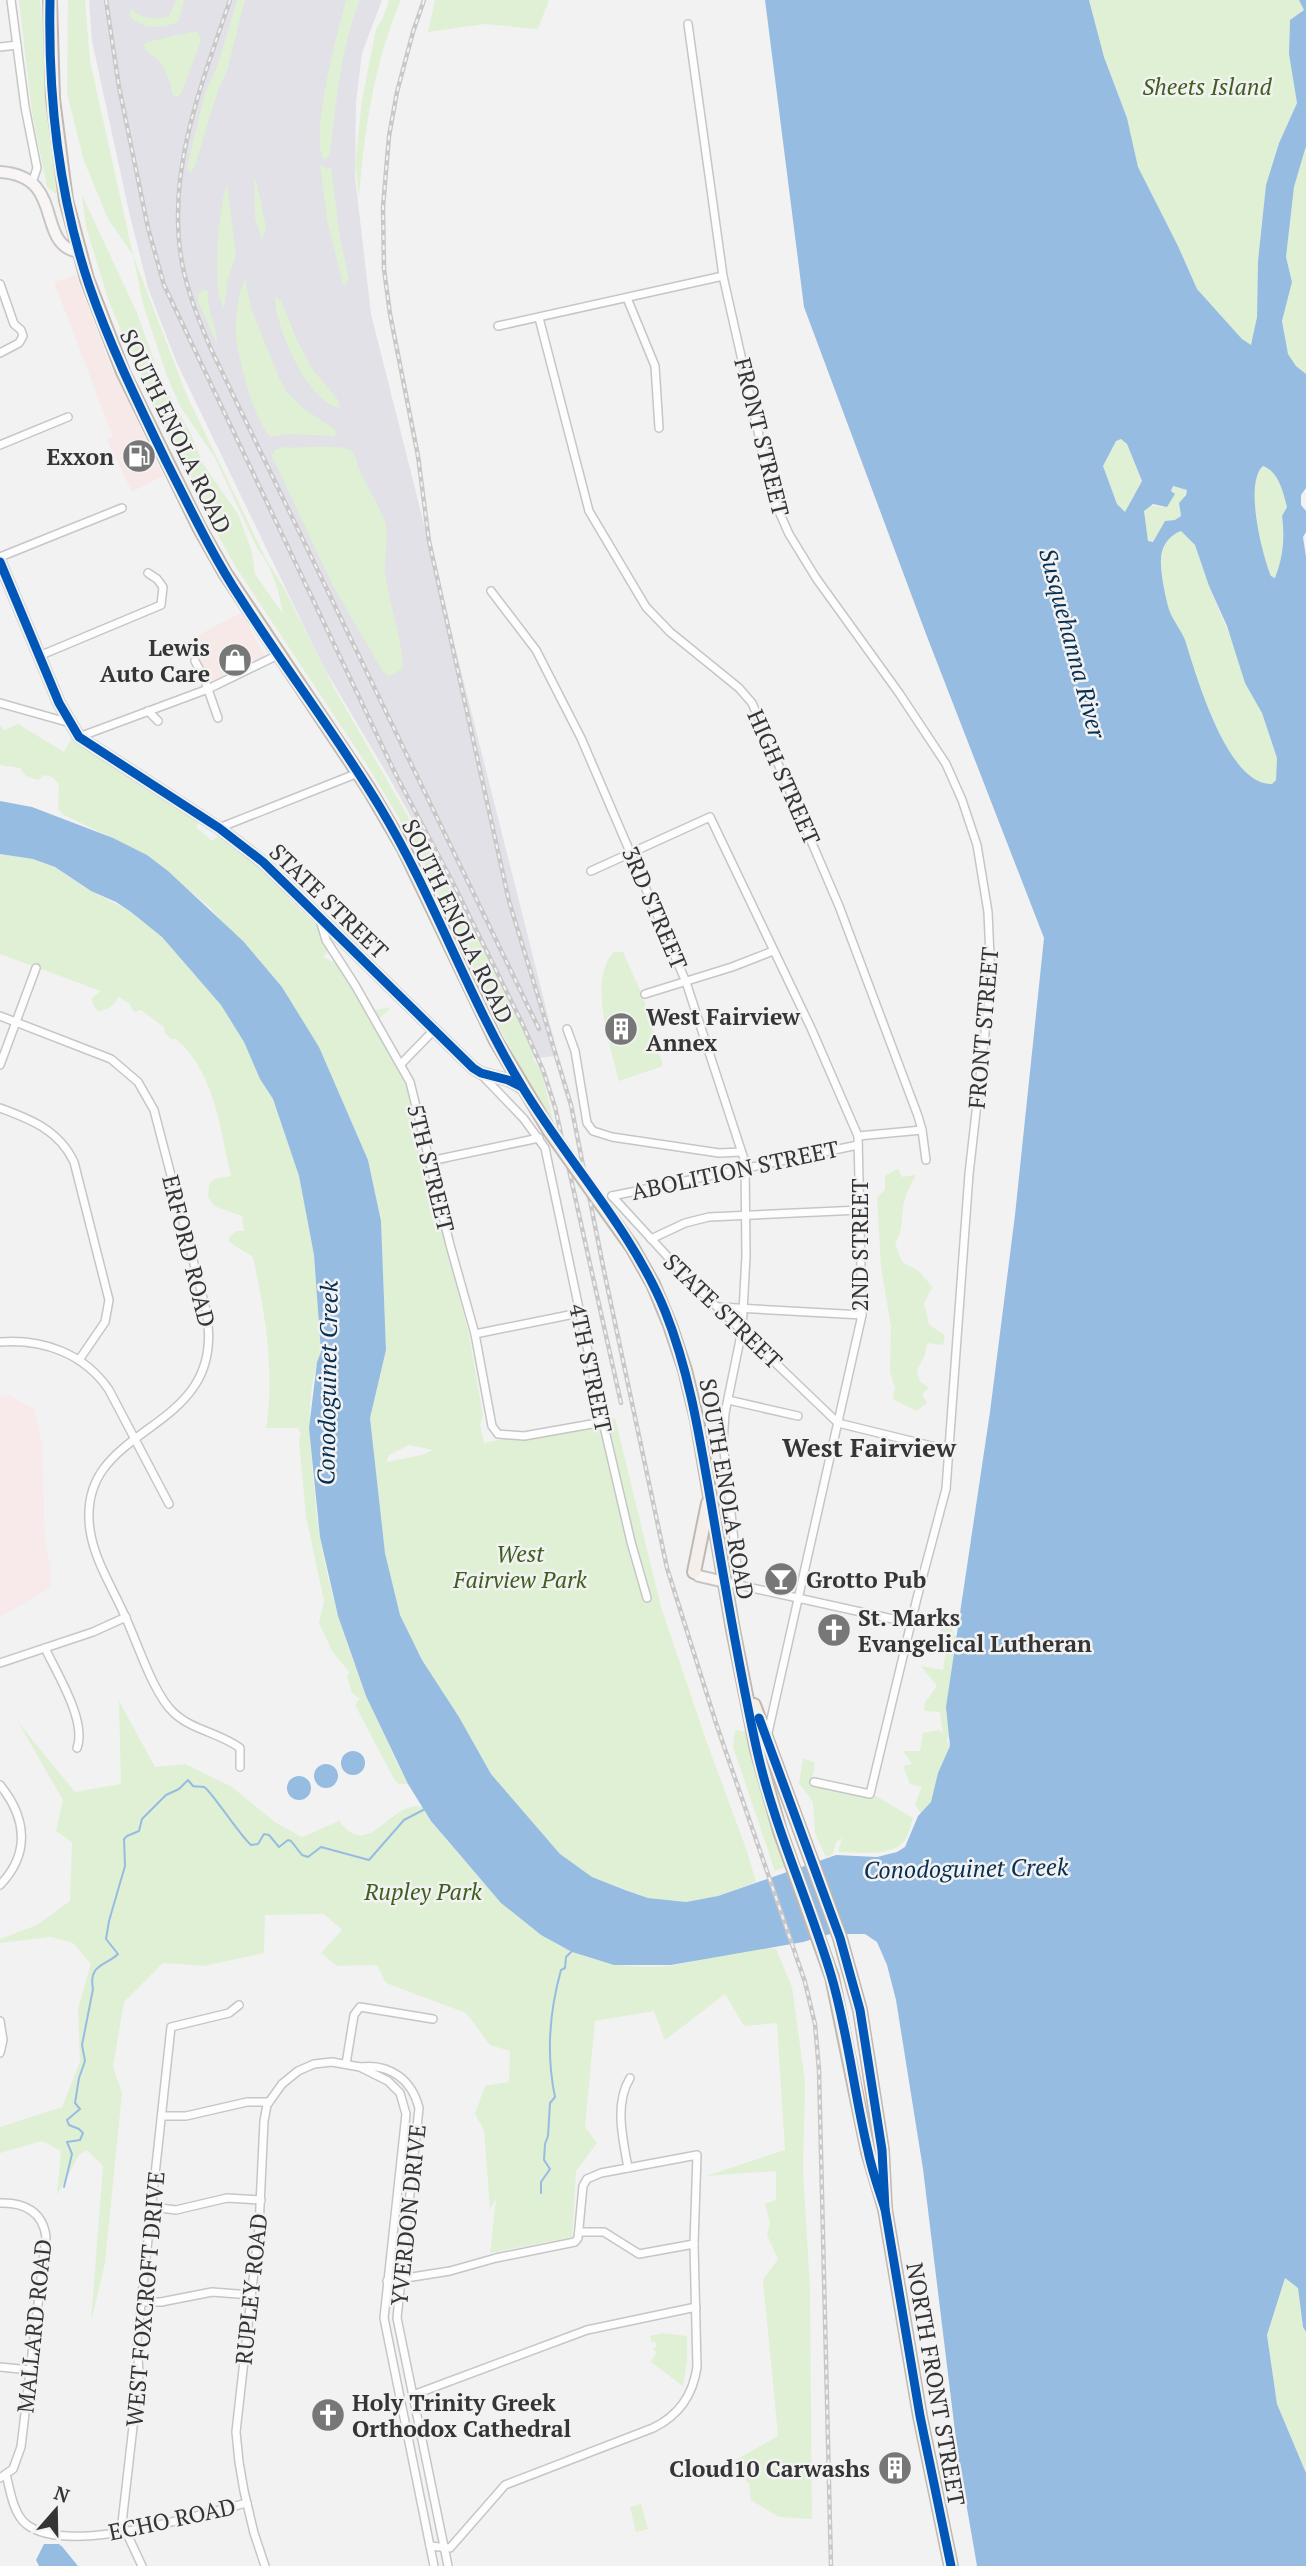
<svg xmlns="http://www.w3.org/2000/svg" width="1306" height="2566" font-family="'PT Serif',serif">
<rect width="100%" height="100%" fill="#f2f2f3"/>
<g fill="#f8e9e9">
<polygon points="76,275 108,360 163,476 132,492 107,440 113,437 54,282"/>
<polygon points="242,612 265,656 213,684 189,640"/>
</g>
<polygon fill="#e1e1e7" points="89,0 382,0 362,53 356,102 355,177 371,314 558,1056 534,1058 460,905 387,774 323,666 176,361 148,288 129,212 92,41"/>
<polygon fill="#f8e9ea" points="8,1395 34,1409 42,1444 45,1541 51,1570 50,1588 0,1617 0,1396"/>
<g fill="#dff0d4" fill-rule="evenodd">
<polygon points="19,0 40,0 59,181 56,194 47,187 32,113"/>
<path d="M68,0H85L90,61L133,255L187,396L266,559L285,590L334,688L496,969L532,1045L533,1059L541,1069L553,1120L529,1083L496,1021L420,854L369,768L235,566L212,524L154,408L108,299L86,227L82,195L137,313L162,383L190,432L203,464L238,514L252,552L255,574L283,614C279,590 272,567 257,548L215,458L180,406L167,376L143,304L133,255L108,219L84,161L67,93Z"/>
<path d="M176,0H184L179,21C162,30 144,30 129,16L131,8C142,20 154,20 169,16Z"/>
<polygon points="237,0 245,0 227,71 218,90 195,166 190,173 187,167 205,93 218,64"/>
<path d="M346,0H360C341,47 337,96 331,146L329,156L324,160C309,136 338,31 346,0Z"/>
<path d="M389,0H401C374,62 364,132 359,199L355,164L362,100L376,29L383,18Z"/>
<polygon points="435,0 549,0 538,29 485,24 428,32"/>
<polygon points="1089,0 1299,0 1304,10 1290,20 1289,54 1297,103 1279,142 1266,185 1258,261 1257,317 1251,346 1242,339 1197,289 1178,246 1138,167 1127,118 1104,57"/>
<path d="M196,31L201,38L200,44L181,94L177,97L173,95C170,83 167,71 159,61C154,55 146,54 144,45L147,42Z"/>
<polygon points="1306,146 1306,374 1296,366 1288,354 1282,321 1292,282 1286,257 1294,187"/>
<polygon points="320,164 327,169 331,166 340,238 349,279 345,286 343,284 327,220"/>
<polygon points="254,178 257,183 266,228 262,240 255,219"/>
<path d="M227,183L236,255L228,279L224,308C211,290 219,205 227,183Z"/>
<path d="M245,279L252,311L280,380L287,392L303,408L336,430L335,436L288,434L271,437C255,425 237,355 236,334C235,318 238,293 245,279Z"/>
<path d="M204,289L208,291C206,310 218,328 217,344L198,301V295Z"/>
<path d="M275,296L282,302L296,338L313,370L337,398L340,408C306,401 275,326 275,296Z"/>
<polygon points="1121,438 1127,444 1142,481 1125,513 1117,504 1103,466 1116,440"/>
<path d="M283,447C297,449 344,443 352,451C357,456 357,466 360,471C367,487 378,503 384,519C390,536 384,556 385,573C389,605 402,635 403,668L392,675H387L382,670L333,586L272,456L275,450Z"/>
<path d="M1263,466C1279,472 1283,492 1287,507L1282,516C1285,537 1282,558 1276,578L1271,576C1262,554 1244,483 1263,466Z"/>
<polygon points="1172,486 1187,490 1179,507 1181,516 1153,542 1148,541 1144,511 1149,505 1163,507 1173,498"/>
<path d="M1181,531L1195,545L1209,586L1262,713L1277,758L1276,780L1272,784C1227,786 1196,674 1185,640C1181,630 1174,622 1170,612C1166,600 1160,571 1161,559C1161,546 1169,535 1181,531Z"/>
<path d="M18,724L64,752L72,738L199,819L196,827L212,841L221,833L276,877L289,899L336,944L323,957L345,967L366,1012L391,1007L376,1022L404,1074L421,1158L452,1161L427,1171L469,1335L483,1415L480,1425L484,1443L615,1418L661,1607L707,1743L747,1851L756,1882L718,1896L686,1902L671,1901L648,1898L592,1877L560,1854L491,1774L459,1717L422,1660L400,1615L385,1553L370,1418L386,1350L381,1221L368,1160L319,1047L282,987L209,907L147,855L62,814L58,809L59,785L53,777L44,775L38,780L26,776L20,768L0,765V725L4,730ZM409,1445L433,1450L422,1455L386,1462L389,1455Z"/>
<path d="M0,854L33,859L55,867L84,887L131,912L162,937L221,1005L244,1042L260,1079L273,1099L299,1176L314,1255L321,1352C306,1390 309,1434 313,1473C315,1494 316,1516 320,1537C334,1623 368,1706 408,1784H399L394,1779L355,1705L360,1699L352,1693L347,1676L350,1673L332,1651L319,1623L324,1601L306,1517L299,1441L301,1434L298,1428H266C275,1373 265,1311 253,1257L229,1242V1237L236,1231H244L242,1216L214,1206L208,1197L209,1185L214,1179L231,1176C220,1129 215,1072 176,1039H171L165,1033L164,1027L141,1010L134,1012L129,1003L118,997C113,1007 108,1010 98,1011L93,1005L92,998L101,991L0,954Z"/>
<path d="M614,952H623L643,997L663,1066L619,1081C611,1049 587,979 614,952Z"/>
<path d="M898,1169L902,1177L916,1175C910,1186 904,1196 903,1209C901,1222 903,1232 895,1243L902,1262L919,1271L932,1287L924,1304L929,1325L945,1335L943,1345L927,1343L925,1355L917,1370L920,1382L929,1387L922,1394L927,1403L916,1411L893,1399L895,1388L890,1372L891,1327L881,1267L877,1197L885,1190V1176Z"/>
<polygon points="951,1627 959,1644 954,1731 946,1740 952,1748 926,1822 915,1804 922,1787 910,1784 903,1766 912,1764 903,1751 920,1751 923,1733 940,1730 943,1735 940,1712 925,1711 924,1704 937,1686 921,1666 943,1670 947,1645 940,1629"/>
<path d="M119,1701L155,1767L185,1764L232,1787L276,1823L302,1837L339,1821C371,1863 389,1799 423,1807L431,1821C500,1902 550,1975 668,1966C682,1965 696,1960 710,1957C727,1953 745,1951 762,1948L776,1949L792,1987L805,2082L803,2171L810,2288L812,2519L779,2517L751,2500L749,2484L730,2463L778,2436L763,2280L778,2259L767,2235L770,2223L765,2204L776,2200V2171L706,2176L785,2150L777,2023L744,2026L725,1994L665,2040L654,2011L595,2021L585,2127L597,2143L576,2171L572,2237L490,2253L496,2199L490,2209L484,2130L475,2114L485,2086L509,2082L510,2051L490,2045L466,2013L386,1983L377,1965L337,1966L321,1953L342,1930L324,1914L265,1915L264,1953L203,1966L163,1963L124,2002L113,2067L122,2093L105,2263L91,2322L103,2166L87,2150L79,2155L57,2195L61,2151L42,2141L0,2153V2127L62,2107L80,2062L78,2009L91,1964L73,1943L51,1937L0,1943V1939L37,1925L70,1901L72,1842L56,1831L63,1800L18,1722L75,1792L121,1784Z"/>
<polygon points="735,1730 746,1732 785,1867 775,1871 733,1747"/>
<path d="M803,1758L815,1763L811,1784L860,1795L861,1797L876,1796L913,1818C911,1825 909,1834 905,1840C892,1858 858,1852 838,1852L842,1838L836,1842L833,1854L826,1857L815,1833L813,1802L799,1783Z"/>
<polygon points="1285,2278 1298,2288 1303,2327 1306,2332 1306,2473 1277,2404 1267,2335"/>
<polygon points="663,2333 687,2336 687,2361 683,2386 651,2362 656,2353 653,2348 657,2347 655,2342 652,2343 650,2336"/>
<polygon points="641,2504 648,2529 636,2532 630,2507"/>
</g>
<g fill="#97bce2" fill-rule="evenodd">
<path d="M765,0H1089L1104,57L1127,118L1138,167L1178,246L1197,289L1242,339L1251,345L1257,317L1258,261L1266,185L1279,143L1297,103L1289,54L1290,20L1304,10L1299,0H1306V146L1294,187L1286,257L1292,282L1282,321L1288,354L1296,366L1306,374V488L1301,495V505L1306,511V532L1303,537L1306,557V2332L1303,2327L1298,2288L1285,2278L1267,2335L1277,2404L1306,2473V2566H977L958,2456L923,2169L896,2000L887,1965L877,1942L865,1934H830L803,1942L671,1965H614L572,1952L541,1935L501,1903L431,1821L408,1784L366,1696L338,1616L320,1537L309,1428L317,1362L321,1352L314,1255L299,1176L273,1099L260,1079L244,1042L221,1005L162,937L131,912L116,902L91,891L55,867L33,859L0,854V801L32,807L113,838L147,855L168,871L243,941L282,987L319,1047L368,1160L381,1221L386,1350L370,1418L385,1553L400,1615L422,1660L459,1717L491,1774L560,1854L592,1877L625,1890L648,1898L686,1902L718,1896L836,1855L877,1857L897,1852L905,1847L918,1816L931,1802L938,1773L950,1746L946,1707L990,1412L1015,1215L1044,938L926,634L804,307ZM1121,439L1127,444L1142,481L1125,512L1117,504L1103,466L1116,441ZM1263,466C1279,472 1283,492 1287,507L1282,516C1285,537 1283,558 1275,578L1271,576C1262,554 1244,483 1263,466ZM1173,486L1187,490L1186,495L1179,503L1181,516L1175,520L1165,521L1153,542L1148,541L1144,511L1153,504L1167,507L1175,494L1171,491ZM1181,531L1195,545L1209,586L1227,626L1245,683L1262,713L1277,758L1276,780L1272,784C1227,786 1196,674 1185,640C1181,630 1174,622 1170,612C1166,601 1160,571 1161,559C1161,547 1169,535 1181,531Z"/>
<circle cx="353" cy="1763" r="12"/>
<circle cx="326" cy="1776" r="12"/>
<circle cx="299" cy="1788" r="12"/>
<polygon points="44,2544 60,2544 78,2566 39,2566 36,2560"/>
</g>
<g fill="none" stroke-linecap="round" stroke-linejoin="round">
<g stroke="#97bce2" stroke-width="2">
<path d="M64,2187L72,2154L67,2142L80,2140L83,2133L79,2129L69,2125L67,2120L80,2109L75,2103L79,2078L85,2061L82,2045L93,1989C88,1964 106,1966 118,1954L106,1939L109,1921L125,1866L124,1839L127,1836L139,1831L142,1819L166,1795L179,1789L188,1780L193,1786C196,1787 200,1786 204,1787C210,1789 240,1836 251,1845L258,1844L264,1834L269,1835L279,1847L288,1840L291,1841L302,1855L308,1857L321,1847L369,1860L404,1820L425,1809"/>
<path d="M541,2193V2182L550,2169L544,2160L545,2144L548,2136L550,2103L555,2097C546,2054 549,2013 561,1970L565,1968L566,1957L573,1950"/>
</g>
<g stroke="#c6c6c7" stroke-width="10">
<g id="street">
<polyline points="11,0 25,107 37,168 32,183"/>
<polyline points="688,24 723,276 773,498 789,534 816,578 899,693 946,764 962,800 977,845 988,912 991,980 969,1174 946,1489 917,1598 870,1794 814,1782"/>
<polyline points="0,47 17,45"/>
<polyline points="0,284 14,324 21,330 23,336 19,343 0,353"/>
<polyline points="627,298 655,366 659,428"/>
<polyline points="539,318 589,511 646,607 670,632 739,688 752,703 839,906 918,1116 922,1130 926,1160"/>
<polyline points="498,326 723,276"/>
<polyline points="0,445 68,417"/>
<polyline points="0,557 122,508"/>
<polyline points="491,591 536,650 581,738 686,982 745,1162 746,1256 742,1330 725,1413 723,1442 739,1585"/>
<polyline points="39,656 161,605 163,587 157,579 148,573"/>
<polyline points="195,661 204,678 218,718"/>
<polyline points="0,703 67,722"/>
<polyline points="148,711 158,721"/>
<polyline points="79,737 208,689 278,655"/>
<polyline points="219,828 358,773"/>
<polyline points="591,871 710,817 811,1028 858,1136 862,1315 767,1737"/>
<polyline points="320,920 326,940 355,985 410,1082 450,1245 475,1334 492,1426 498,1434 524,1436 603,1422"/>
<polyline points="645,994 732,967 773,951"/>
<path d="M0,1016L111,1059L138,1082L154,1110L206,1310C231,1439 74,1419 90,1530C94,1559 112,1587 124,1614C137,1641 153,1694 174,1713C192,1730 220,1733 240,1748V1767"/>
<polyline points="567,1029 575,1051 587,1123 593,1131 612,1137 719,1153 741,1152"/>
<polyline points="401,1064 434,1030"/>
<polyline points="0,1065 36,968"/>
<polyline points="478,1071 524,1119 545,1148 603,1422 631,1542 647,1598"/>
<path d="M0,1108C30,1119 59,1130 74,1162L109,1300L105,1322L79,1360"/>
<polyline points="858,1136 922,1130"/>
<polyline points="430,1161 539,1138"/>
<polyline points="612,1196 689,1280 838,1423 948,1450"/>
<polyline points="612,1196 858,1145"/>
<polyline points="651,1239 685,1223 709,1217 860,1210"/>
<polyline points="719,1307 862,1315"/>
<polyline points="475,1334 579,1313"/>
<path d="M0,1342C43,1339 84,1353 109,1390L169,1504"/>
<polyline points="728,1400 798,1416"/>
<polyline points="725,1582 911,1623"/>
<path d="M45,1648C57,1674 87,1721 77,1748"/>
<polyline points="0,1663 93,1632 126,1617"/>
<path d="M0,1785C26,1817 31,1853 0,1885"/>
<polyline points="0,2021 3,2040 0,2053"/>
<polyline points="346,2064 354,2015 360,2007 433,2019"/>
<path d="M360,2067C390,2063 412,2080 419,2108L397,2318L448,2566"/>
<polyline points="163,2116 186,2116 247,2102 269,2102"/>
<path d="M628,2168C623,2139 614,2104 630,2078"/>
<path d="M0,2203C24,2202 43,2212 46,2237L21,2447L13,2469L0,2478"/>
<polyline points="152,2207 176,2210 227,2198 261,2200"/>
<polyline points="579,2232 604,2232 639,2254 694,2244"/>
<path d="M387,2281L450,2271L496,2258L575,2242L578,2238L583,2186L587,2179L601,2173L697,2155L694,2244L697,2367C693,2395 678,2416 653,2428L505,2485L450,2548L430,2546"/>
<polyline points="142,2302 161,2302 212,2292 251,2295"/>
<polyline points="0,2367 30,2370"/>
<polyline points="413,2395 587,2330 696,2307"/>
<path d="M6,2474C10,2490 13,2513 26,2524C67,2557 199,2514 247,2503"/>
<polyline points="142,2566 122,2523 139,2374 137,2341 171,2027 229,2013 239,2005"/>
<polyline points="265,2566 254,2533 244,2491 239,2462 236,2432 259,2227 264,2121 267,2105 282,2084 298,2071 314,2064 332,2062 360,2067 388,2081 400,2093 406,2114 384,2318 434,2566"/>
</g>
</g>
<g stroke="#c6c6c7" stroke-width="14">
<g id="secondary">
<path d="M0,172C67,176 34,245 79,252"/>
<polyline points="0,562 59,703 79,737 219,828 263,862 473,1068 481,1073 508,1080 523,1088"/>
<polyline points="694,1572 699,1576 725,1582"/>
</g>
</g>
<g stroke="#c1b8b0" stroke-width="16">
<g id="primary">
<polyline points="50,0 53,99 66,200 87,279 123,372 199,527 225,573 369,789 404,849 496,1041 549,1130"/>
<polyline points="597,1198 632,1247 653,1284 670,1325 685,1370 697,1420 733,1630 757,1750 780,1831 832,1977 868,2152 885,2209"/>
<polyline points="694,1572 708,1503"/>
<polyline points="754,1705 840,1938 860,2010 882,2150 885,2209 920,2416 951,2566"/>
</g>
</g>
<use href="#street" stroke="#fdfdfd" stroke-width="7"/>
<use href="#secondary" stroke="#f8f5f4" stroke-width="10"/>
<use href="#primary" stroke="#f4efea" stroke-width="12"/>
<g stroke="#c8c8c8" stroke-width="4.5">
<g id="rail">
<polyline points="106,0 119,87 148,228 164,285 395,773 453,883 522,1023 543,1070 555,1107 621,1403"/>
<path d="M230,0C203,80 169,164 180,250C184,283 197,316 210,347L539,1029"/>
<polyline points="424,0 413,32 397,92 389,136 383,207 384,269 390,314 418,456 429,541 509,901 571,1105 604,1271 667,1568 716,1723 805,1982 815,2024 819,2070 831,2566"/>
</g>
</g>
<use href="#rail" stroke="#f2f2f3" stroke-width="2" stroke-dasharray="5" stroke-linecap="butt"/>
<g stroke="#c1b8b0" stroke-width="16" stroke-linecap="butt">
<polyline id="primary-bridge" points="549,1130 597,1198"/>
</g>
<use href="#primary-bridge" stroke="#f4efea" stroke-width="12"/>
<g stroke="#f2f2f3" stroke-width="13">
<g id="cycleway">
<path d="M50,0C48,96 58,193 89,285C110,346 138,403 166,461C190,508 212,555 241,599C286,670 338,737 381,809C435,899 468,998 523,1088C568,1162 632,1230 665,1311C689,1371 699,1434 710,1497C724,1580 738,1664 756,1746C773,1825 808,1898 831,1975C848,2032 854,2093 868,2151C872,2171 879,2190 885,2209"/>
<polyline points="0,562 59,703 79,737 219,828 263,862 473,1068 481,1073 508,1080 522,1087"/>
<polyline points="759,1718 840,1938 860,2010 882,2150 885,2209 920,2416 951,2566"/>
</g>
</g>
<use href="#cycleway" stroke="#0057b8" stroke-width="9"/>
</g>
<defs>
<g id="fuel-disc" transform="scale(1.75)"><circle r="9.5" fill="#777778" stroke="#f2f2f3"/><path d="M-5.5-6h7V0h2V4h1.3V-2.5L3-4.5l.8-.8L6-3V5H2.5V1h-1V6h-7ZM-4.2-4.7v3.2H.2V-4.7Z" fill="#fff"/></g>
<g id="shop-disc" transform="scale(1.75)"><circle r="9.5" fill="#777778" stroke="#f2f2f3"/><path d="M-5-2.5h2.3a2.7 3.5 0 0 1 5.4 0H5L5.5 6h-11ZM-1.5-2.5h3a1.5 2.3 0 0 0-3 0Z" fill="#fff"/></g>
<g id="building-disc" transform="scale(1.75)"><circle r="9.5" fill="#777778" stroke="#f2f2f3"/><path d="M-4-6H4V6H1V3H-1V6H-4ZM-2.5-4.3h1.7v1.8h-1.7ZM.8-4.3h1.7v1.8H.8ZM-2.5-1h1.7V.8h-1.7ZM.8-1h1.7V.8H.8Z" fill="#fff"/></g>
<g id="bar-disc" transform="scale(1.75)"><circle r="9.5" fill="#777778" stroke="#f2f2f3"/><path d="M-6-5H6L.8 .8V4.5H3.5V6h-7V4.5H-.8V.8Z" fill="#fff"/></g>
<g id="church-disc" transform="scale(1.75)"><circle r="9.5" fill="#777778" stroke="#f2f2f3"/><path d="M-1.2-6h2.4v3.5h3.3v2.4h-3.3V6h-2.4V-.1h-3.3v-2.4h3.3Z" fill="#fff"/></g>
</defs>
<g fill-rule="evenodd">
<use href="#fuel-disc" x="139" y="456"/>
<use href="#shop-disc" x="235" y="660"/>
<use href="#building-disc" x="621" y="1029"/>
<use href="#bar-disc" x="781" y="1579"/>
<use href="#church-disc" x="834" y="1630"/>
<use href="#church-disc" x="328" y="2415"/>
<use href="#building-disc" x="895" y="2468"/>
</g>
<g text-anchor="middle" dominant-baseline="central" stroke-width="5" stroke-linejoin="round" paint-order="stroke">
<g font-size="23" font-style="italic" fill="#3e5f1d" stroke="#f2f2f3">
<text x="1207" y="86">Sheets Island</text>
<text x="520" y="1553">West<tspan x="520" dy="26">Fairview Park</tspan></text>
<text x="423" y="1891">Rupley Park</text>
</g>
<g font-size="23" fill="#353535" stroke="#f2f2f3">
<text transform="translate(176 431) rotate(64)">SOUTH ENOLA ROAD</text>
<text transform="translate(762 437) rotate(76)">FRONT STREET</text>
<text transform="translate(784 777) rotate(66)">HIGH STREET</text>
<text transform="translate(329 901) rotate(44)">STATE STREET</text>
<text transform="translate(655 908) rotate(67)">3RD STREET</text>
<text transform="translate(458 921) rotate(64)">SOUTH ENOLA ROAD</text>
<text transform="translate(983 1028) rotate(-85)">FRONT STREET</text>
<text transform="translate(431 1168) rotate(76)">5TH STREET</text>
<text transform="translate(735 1170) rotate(-12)">ABOLITION STREET</text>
<text transform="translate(859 1245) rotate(-90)">2ND STREET</text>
<text transform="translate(189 1251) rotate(76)">ERFORD ROAD</text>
<text transform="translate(723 1311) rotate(44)">STATE STREET</text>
<text transform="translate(591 1368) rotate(78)">4TH STREET</text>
<text transform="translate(727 1489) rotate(80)">SOUTH ENOLA ROAD</text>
<text transform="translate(408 2215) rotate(-84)">YVERDON DRIVE</text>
<text transform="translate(251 2289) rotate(-84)">RUPLEY ROAD</text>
<text transform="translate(145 2299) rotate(-85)">WEST FOXCROFT DRIVE</text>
<text transform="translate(34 2326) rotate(-84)">MALLARD ROAD</text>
<text transform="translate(936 2384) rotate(80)">NORTH FRONT STREET</text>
<text transform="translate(172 2519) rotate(-12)">ECHO ROAD</text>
</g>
<g font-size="23" font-weight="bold" fill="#353535" stroke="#f2f2f3" text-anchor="start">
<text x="114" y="456" text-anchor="end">Exxon</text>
<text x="210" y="647" text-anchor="end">Lewis<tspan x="210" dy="26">Auto Care</tspan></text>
<text x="646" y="1016">West Fairview<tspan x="646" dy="26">Annex</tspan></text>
<text x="806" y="1579">Grotto Pub</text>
<text x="858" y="1617">St. Marks<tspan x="858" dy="26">Evangelical Lutheran</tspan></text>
<text x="352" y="2402">Holy Trinity Greek<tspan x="352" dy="26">Orthodox Cathedral</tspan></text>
<text x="870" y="2468" text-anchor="end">Cloud10 Carwashs</text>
</g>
<g font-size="24" font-style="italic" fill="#072f52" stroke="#f2f2f3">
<text transform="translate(1073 643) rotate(75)">Susquehanna River</text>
<text transform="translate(327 1383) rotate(-89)">Conodoguinet Creek</text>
<text transform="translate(966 1868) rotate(-1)">Conodoguinet Creek</text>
</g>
<g font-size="26" font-weight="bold" fill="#353535" stroke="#f2f2f3">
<text x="869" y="1447">West Fairview</text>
</g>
</g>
<g transform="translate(56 2510) rotate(20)" stroke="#f2f2f3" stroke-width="5" paint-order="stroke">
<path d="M0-5L12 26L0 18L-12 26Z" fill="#353535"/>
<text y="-10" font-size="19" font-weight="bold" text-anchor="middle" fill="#353535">N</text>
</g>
</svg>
